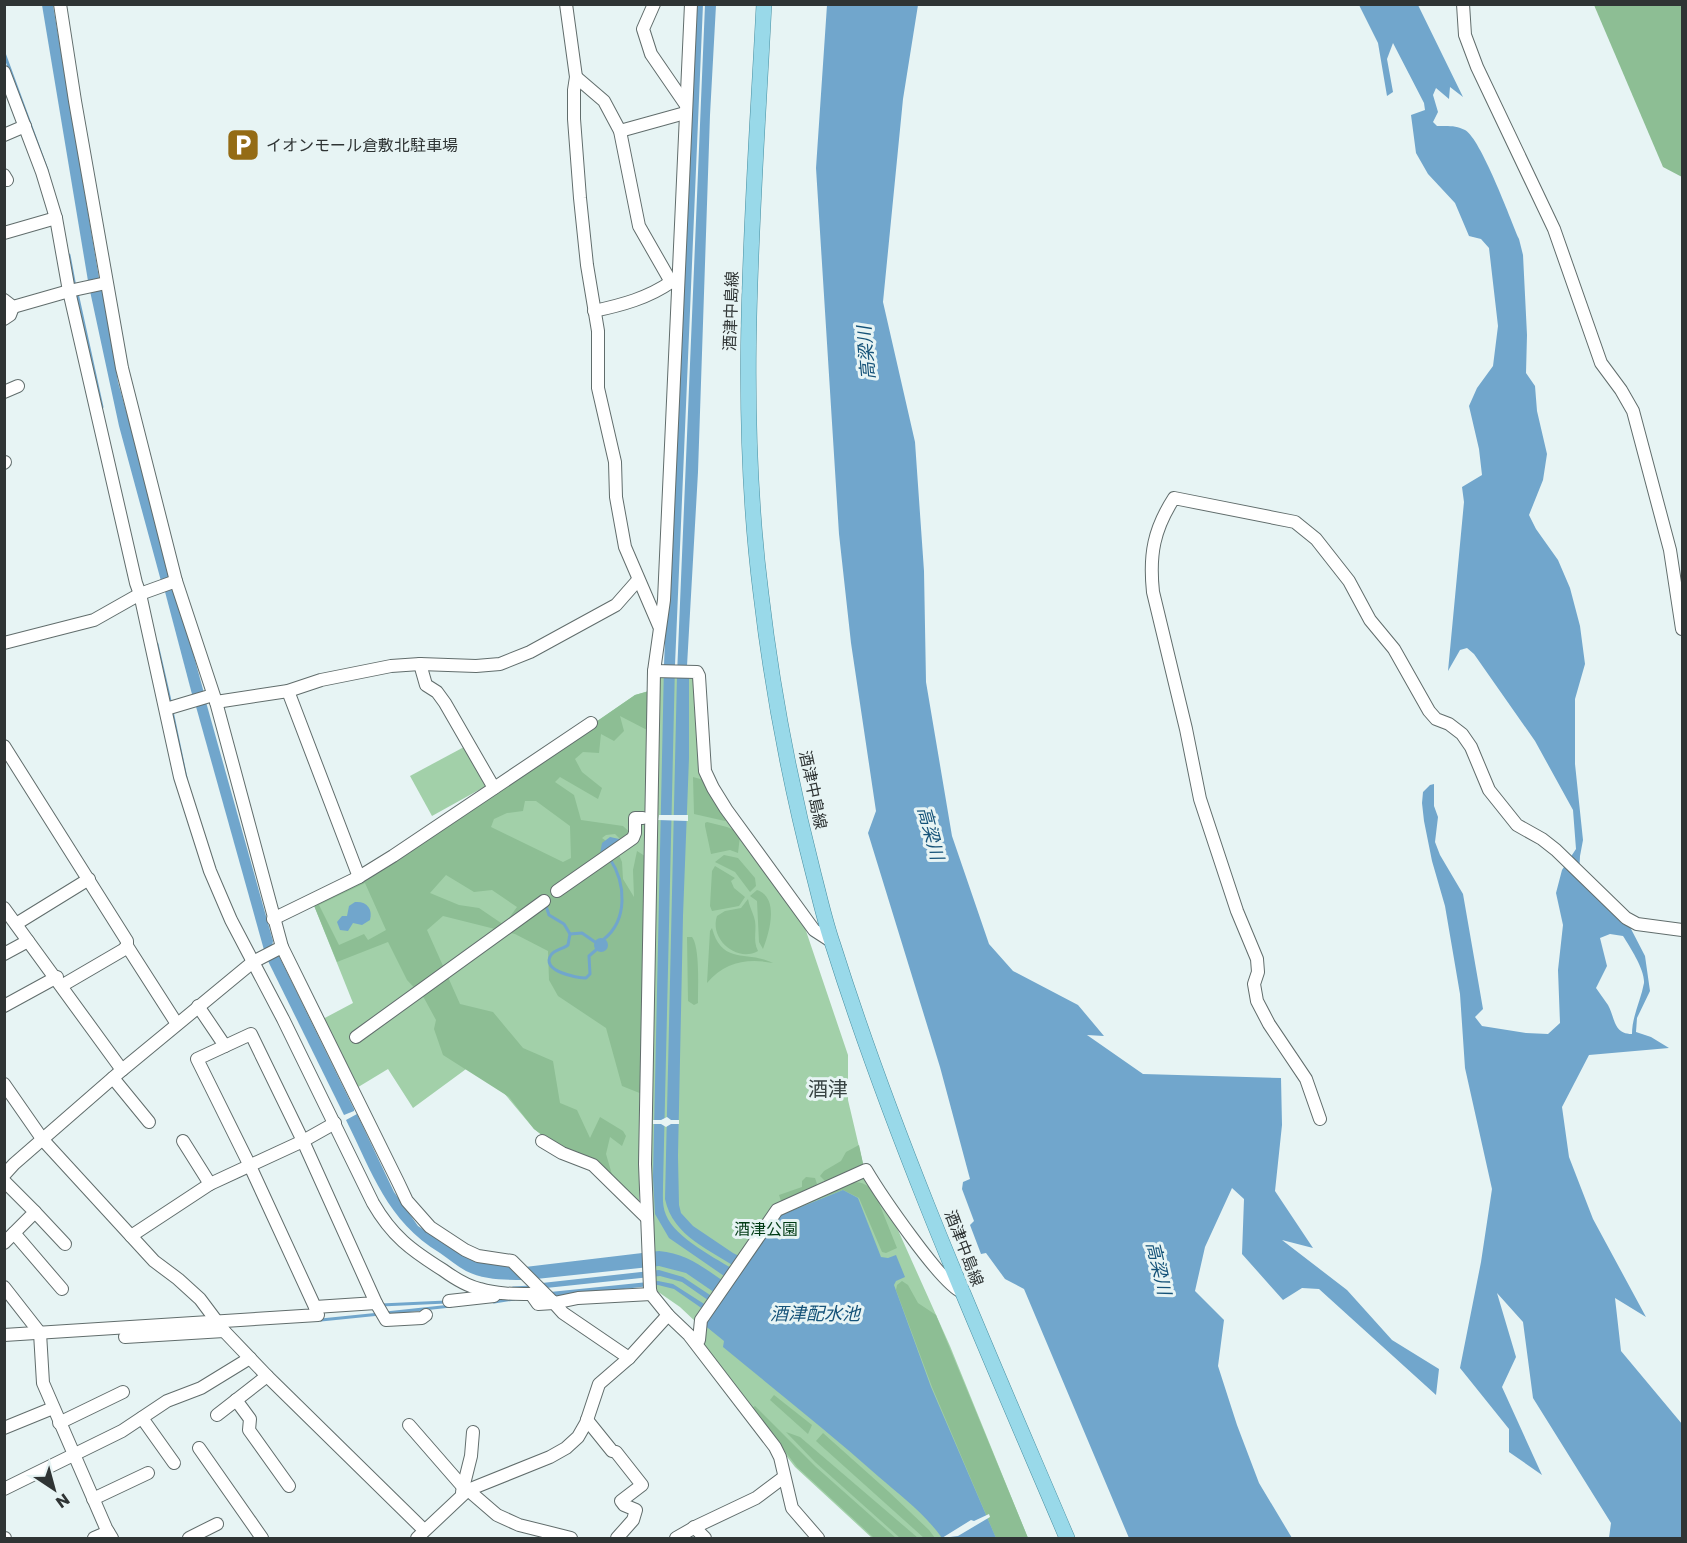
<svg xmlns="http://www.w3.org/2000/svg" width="1687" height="1543" font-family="Poppins,'Noto Sans JP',sans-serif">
<rect width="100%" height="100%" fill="#e7f4f4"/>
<g fill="#a2d0a9">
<polygon points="693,674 702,771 803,922 848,1055 848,1100 864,1168 889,1210 950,1346 1028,1538 872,1538 795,1467 698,1342 698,1324 680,1307 654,1289 650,1215 657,675"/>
<polygon points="649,691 639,1203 534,1129 477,1061 413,1108 388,1069 355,1089 321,1020 353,1003 313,903 577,735 635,695"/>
<polygon points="464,747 486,786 432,816 410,776"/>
</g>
<g fill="#8dbe94" fill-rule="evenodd">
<polygon points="1594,5 1682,5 1682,177 1663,167"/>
<path d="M649,691V731L620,716L624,731L614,741L601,734L599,753L583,752L575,759L582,772L602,788L598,799L560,777L555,782L574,795L581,820L623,826L635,837L623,842L615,834L606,835L602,838L616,848L622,862L623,879L634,897L633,870L637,851L648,858L642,1094L622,1086L606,1028L558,996L549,980L548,951L515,934L443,916L427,930L460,1004L493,1012L523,1048L553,1061L560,1103L577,1110L590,1138L600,1117L623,1131L626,1136L622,1146L610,1137L606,1154L613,1178L543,1136L534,1129L509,1097L443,1055L434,1029L436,1020L424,998L407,980L388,942L337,962L313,903L577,735L635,695ZM525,801H536L570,826L571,858L563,862L491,827L494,819L507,813L523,811ZM446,875L474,892L492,890L517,907L504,925L479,908L459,905L430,893ZM365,883L386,930L368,940L364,934L339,945L319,905Z"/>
<polygon points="693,777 704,780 727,820 725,821 694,814"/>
<polygon points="707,822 727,827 734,830 740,836 738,853 730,850 711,854 705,826 705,823"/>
<polygon points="724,855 738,858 755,878 756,886 750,892 735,872 715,862"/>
<polygon points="715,866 735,878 731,881 734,888 745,897 739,906 712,911 710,906 712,871"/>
<path d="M757,890C780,898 769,933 763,949L759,942L757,901L750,896Z"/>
<path d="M748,899C749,905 752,911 754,917C758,928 752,940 758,951C737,963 709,939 717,916L725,911L741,908Z"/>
<path d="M712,928C722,966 748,950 773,963C747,958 725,962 707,983L710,931Z"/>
<path d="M687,937H692C700,947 698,988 698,1003L694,1005L688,1001Z"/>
<polygon points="859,1145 864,1168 828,1184 820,1176 824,1171 841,1161 846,1152"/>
<polygon points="806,1177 815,1178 817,1184 813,1190 798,1194 785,1202 781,1201 779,1195 802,1187 802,1181"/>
<path d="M852,1182C863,1182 868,1185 875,1193L897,1248L886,1253L882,1252L859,1198L843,1190L780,1214L751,1258L779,1214Z"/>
<polygon points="902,1281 908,1285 918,1303 936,1315 1028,1538 996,1538 932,1387 896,1290 897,1285"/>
<polygon points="774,1395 812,1425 808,1434 770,1400"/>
<polygon points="755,1406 816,1467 896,1538 874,1538 797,1467 752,1408"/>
<polygon points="786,1432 800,1437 918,1538 900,1538 815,1462"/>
<polygon points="823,1433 889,1492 929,1530 935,1538 924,1538 816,1441"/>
</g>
<g fill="#71a6cc" fill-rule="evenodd">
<path d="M703,4L675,665L663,1187C663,1196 662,1206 666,1215C675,1238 717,1259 738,1272L740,1270C711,1250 673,1237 665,1199L677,675L705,5H716L710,115L698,472L687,666L689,674V758L683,916L678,1156L679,1205L681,1213L693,1226L733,1253L741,1257L751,1258L781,1215L843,1190L858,1198L881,1257L888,1258L896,1255L905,1277L896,1281L894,1285L931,1387L996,1538H942C925,1514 901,1496 879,1477C829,1432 775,1390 723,1347L724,1341L703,1324L710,1314L674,1289L658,1285L555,1297L550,1292L658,1281L673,1284L712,1309L715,1305L682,1282L660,1276L546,1288L542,1283L659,1270L683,1277L719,1301L721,1297L686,1273L659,1266L536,1279L525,1267L659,1251C687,1253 707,1270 729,1285L727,1278L669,1238L655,1214L653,1177L664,665L692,5Z"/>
<polygon points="42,5 53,5 99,278 97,281 88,281"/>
<polygon points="827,5 918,5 903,99 883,302 915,442 924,571 926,682 952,836 989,944 1013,971 1078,1005 1104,1036 1087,1035 1143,1074 1281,1078 1282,1125 1275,1191 1313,1248 1282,1240 1347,1290 1392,1340 1439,1369 1436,1395 1319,1289 1302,1288 1283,1300 1242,1254 1244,1199 1232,1188 1205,1247 1195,1291 1224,1320 1218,1366 1237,1425 1259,1483 1292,1538 1129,1538 1024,1289 1005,1279 986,1253 981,1254 970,1225 974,1221 962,1189 963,1182 970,1179 940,1067 868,833 876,811 851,643 839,534 816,168"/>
<path d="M1359,5H1418L1463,97L1450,87L1449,99L1436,88L1433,95L1438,112L1433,122L1437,126C1447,126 1456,125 1465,130C1481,139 1510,218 1519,239L1523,255L1527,335L1526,373L1535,386L1537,411L1547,454L1543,480L1529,515L1536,529L1558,560L1570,588L1580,626L1585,664L1575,699V764L1583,840L1580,856L1579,875L1608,909L1630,927L1645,956L1650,991L1637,1018L1636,1032L1651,1037L1669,1048L1589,1055L1562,1107L1569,1157L1593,1219L1646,1317L1615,1298L1621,1351L1682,1424V1538H1609L1611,1523L1533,1398L1523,1322L1497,1293L1516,1357L1502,1387L1542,1475L1509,1452V1429L1460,1368L1481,1262L1492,1189L1465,1068L1460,994L1445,906L1432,861L1424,821L1422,803L1423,792L1430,785L1434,784V806L1438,817L1435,842L1440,855L1463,894L1483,1009L1475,1017L1482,1026L1526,1033L1548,1034L1560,1023L1558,970L1563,925L1556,893L1562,870L1576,849L1573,810L1535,741L1474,654L1467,648L1460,650L1448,671L1464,502L1462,487L1482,475L1479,449L1469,406L1477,388L1493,366L1498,326L1489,248L1481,239L1469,236L1455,203L1428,174L1416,153L1411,115L1425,110L1424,103L1393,43L1387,59L1393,92L1387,96L1378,43ZM1610,934L1623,936C1630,947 1645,970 1644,983C1641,1000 1632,1016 1632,1034C1613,1034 1615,1017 1608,1005C1604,999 1600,994 1596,988L1607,966L1600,938Z"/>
<polygon points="103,289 118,382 172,575 170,579 161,581 119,426 90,291"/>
<polygon points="175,587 204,693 193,698 164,588"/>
<polygon points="206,702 273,941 272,947 264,950 195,703"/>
<polygon points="610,837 624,840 600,854 602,843"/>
<path d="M355,902C367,901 373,909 370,920L362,925L353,923L348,931L340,930L337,922L342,916H347L349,906Z"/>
<circle cx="601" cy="945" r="7"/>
<polygon points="278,954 354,1109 354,1111 344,1115 267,959"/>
<path d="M357,1114L394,1192L418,1226L469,1259L510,1267L525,1280C506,1280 484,1280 466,1271C457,1266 449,1259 440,1253C387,1221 372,1172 346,1120Z"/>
</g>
<g fill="#e7f4f4">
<polygon points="659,815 688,815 688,821 658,820"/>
<polygon points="667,1117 671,1120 679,1120 679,1124 671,1124 666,1127 661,1124 653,1124 653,1120 661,1120"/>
<polygon points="989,1514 990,1517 958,1536 942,1538 971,1520 974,1521"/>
</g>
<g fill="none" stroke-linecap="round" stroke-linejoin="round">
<g stroke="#71a6cc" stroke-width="3">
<polyline points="4,53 47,170"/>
<polyline points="69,255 75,287"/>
<polyline points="77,293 102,407"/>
<polyline points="157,644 171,705"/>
<polyline points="172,711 186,778"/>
<polyline points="546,906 549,915 564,924 570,934 582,933 595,942"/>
<path d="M570,934L568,945C563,949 554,950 551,955C540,971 577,978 586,978L590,974L589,956L596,950"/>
<path d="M604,939C628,920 626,883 610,859"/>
<polyline points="513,1288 531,1287"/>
<polyline points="494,1302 514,1299"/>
<polyline points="381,1305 446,1302"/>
<polyline points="386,1313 451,1306"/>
<polyline points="321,1320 380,1314"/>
</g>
<g stroke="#616d6c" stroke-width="14">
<g id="minor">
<polyline points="60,4 75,101 122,368 176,581 216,702 282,947 398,1182 407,1201 430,1227 465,1250 478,1256 512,1261 554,1303 578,1298 651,1294"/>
<polyline points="566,4 576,77 574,90 574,119 580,198 587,265 598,331 598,388 615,462 616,497 625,547 659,626"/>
<polyline points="654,4 643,29 651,54 686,105"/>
<polyline points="691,4 664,600 654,671 645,1164 650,1289 651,1294 668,1315 689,1335 775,1447 780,1457 792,1508 818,1538"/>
<polyline points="1463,4 1465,35 1477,67 1554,229 1601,363 1621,390 1633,411 1670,550 1682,629"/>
<path d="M4,72L42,172L56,218L69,291L136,583L140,594L180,777L210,871L231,920L283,1019L373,1203C392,1236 411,1250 443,1270C454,1278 466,1286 480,1289C496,1294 514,1294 531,1294L538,1304L554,1303L563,1313L629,1358"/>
<polyline points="576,77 604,101 620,131 639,226 671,282"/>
<polyline points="620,131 685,113"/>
<polyline points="4,135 25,126"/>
<polyline points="4,175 7,180"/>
<polyline points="4,233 56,218"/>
<polyline points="4,300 13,307 69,291 106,283"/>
<path d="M594,311C622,305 648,298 671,282L678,284"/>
<polyline points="4,319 10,315 13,307"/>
<polyline points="4,392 18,386"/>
<polyline points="4,463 5,462"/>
<polyline points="4,643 94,620 140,594 176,581"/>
<polyline points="420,664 426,685 437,692 445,703 494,788"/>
<polyline points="654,671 697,672 699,676 705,771 713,788 726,809 814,930 831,941"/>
<polyline points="288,691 359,877"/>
<polyline points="216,702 288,691 321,680 391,666 420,664 476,666 500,664 530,652 616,605 638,580"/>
<polyline points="166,709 213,695"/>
<polyline points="4,746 127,941 127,946 123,950 63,985"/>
<polyline points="557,891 633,838 635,833 635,818 643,818"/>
<polyline points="4,908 122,1070"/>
<polyline points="273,919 359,877 393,856 591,723"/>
<polyline points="16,924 89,879"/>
<polyline points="127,946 177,1024"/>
<polyline points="4,954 28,941"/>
<polyline points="4,1006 57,977"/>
<polyline points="198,1006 225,1046"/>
<polygon points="251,1034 303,1141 376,1303 315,1307 250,1166 197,1059"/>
<polyline points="356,1037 544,901"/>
<polyline points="113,1078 149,1122"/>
<polyline points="4,1084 43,1140 154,1261 178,1279 200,1299 224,1331 267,1376 424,1530"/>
<path d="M1320,1119L1306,1079L1269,1024L1257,1001L1254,984L1258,972L1257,959L1237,911L1200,799L1186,729L1153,592C1149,554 1154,529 1174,498L1295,522L1316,539L1349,581L1370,620L1394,649L1429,711L1436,719L1449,724L1462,734L1471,747L1489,790L1517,825L1542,839L1556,850L1626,918L1637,924L1682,930"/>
<polyline points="183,1141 210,1184"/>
<polyline points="542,1141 562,1153 593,1165 647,1218"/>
<polyline points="4,1175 14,1164 122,1070 253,962 282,947"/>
<polyline points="4,1181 35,1212 4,1243"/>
<polyline points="35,1212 65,1244"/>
<polyline points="14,1233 62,1289"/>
<polyline points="131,1236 210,1184 303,1141 335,1123"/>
<polyline points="4,1287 40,1333 43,1383 106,1528 112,1538"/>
<polyline points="449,1301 494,1296"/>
<polyline points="376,1303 386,1320 422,1318 426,1315"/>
<polyline points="4,1335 318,1315 315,1307"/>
<polyline points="125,1337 224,1331"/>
<path d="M699,1340L701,1320L777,1210L866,1170C879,1192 941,1284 962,1292"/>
<polyline points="236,1400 250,1419 249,1430 289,1486"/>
<polyline points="217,1415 267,1376"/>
<polyline points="142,1418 174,1463"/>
<polyline points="587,1420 612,1451 616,1452 642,1485 621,1501 624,1505 636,1510 633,1520 617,1538"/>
<polyline points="59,1423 123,1392"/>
<polyline points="409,1425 463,1487"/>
<polyline points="4,1428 53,1408"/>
<polyline points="199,1448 262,1538"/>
<polyline points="4,1489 122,1431 167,1401 201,1388 250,1358"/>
<polyline points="468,1490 497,1515 519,1525 571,1538"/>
<polyline points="462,1492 471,1456 473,1432"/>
<polyline points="93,1499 148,1473"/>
<polyline points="694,1527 705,1538"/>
<polyline points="4,1538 5,1538"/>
<polyline points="94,1538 108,1532"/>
<polyline points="189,1538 217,1524"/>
<polyline points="417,1538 468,1490 550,1457 566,1448 578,1437 586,1423 599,1384 629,1358 668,1315"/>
<polyline points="676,1538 697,1526 756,1498 784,1477"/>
</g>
</g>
<g stroke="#488fa1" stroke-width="16">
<path id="major" d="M764,4C754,201 736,398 761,594C772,689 790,783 814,876C820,899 825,922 833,945C897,1148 984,1343 1067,1538"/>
</g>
<use href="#minor" stroke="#fff" stroke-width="12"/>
<use href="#major" stroke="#99d9e9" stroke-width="15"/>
</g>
<defs>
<g id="parking-square" transform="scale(1.725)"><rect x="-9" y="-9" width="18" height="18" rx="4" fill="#946b15" stroke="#e7f4f4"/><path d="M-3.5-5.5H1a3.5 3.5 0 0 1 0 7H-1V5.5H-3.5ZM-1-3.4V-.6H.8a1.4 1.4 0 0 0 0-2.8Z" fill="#fff"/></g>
</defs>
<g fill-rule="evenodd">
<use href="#parking-square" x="243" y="145"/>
</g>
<g text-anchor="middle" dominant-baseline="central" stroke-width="6" stroke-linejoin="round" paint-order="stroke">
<g font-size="16" fill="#2f3434" stroke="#e7f4f4" text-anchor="start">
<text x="266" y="145">イオンモール倉敷北駐車場</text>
</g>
<g font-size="16" fill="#2f3434" stroke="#e7f4f4">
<text transform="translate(731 311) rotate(-88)">酒津中島線</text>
<text transform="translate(813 790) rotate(78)">酒津中島線</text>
<text transform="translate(964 1248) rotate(69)">酒津中島線</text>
</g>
<g font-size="16" fill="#003b14" stroke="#e7f4f4">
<text x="766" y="1229">酒津公園</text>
</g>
<g font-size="18" font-style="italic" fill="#145278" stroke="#e7f4f4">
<text transform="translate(866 353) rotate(-95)">高梁川</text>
<text transform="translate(931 833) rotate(75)">高梁川</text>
<text transform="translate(1159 1268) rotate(77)">高梁川</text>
<text x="815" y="1313">酒津配水池</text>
</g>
<g font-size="20" fill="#384343" stroke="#e7f4f4">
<text x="828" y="1089">酒津</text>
</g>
</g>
<rect width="1687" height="1543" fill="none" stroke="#2f3434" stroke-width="12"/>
<g transform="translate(54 1489) rotate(144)" stroke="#e7f4f4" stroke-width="4.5" paint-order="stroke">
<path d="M0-4.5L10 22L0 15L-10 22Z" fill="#2f3434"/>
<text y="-9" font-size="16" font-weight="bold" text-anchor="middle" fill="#2f3434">N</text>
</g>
</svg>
